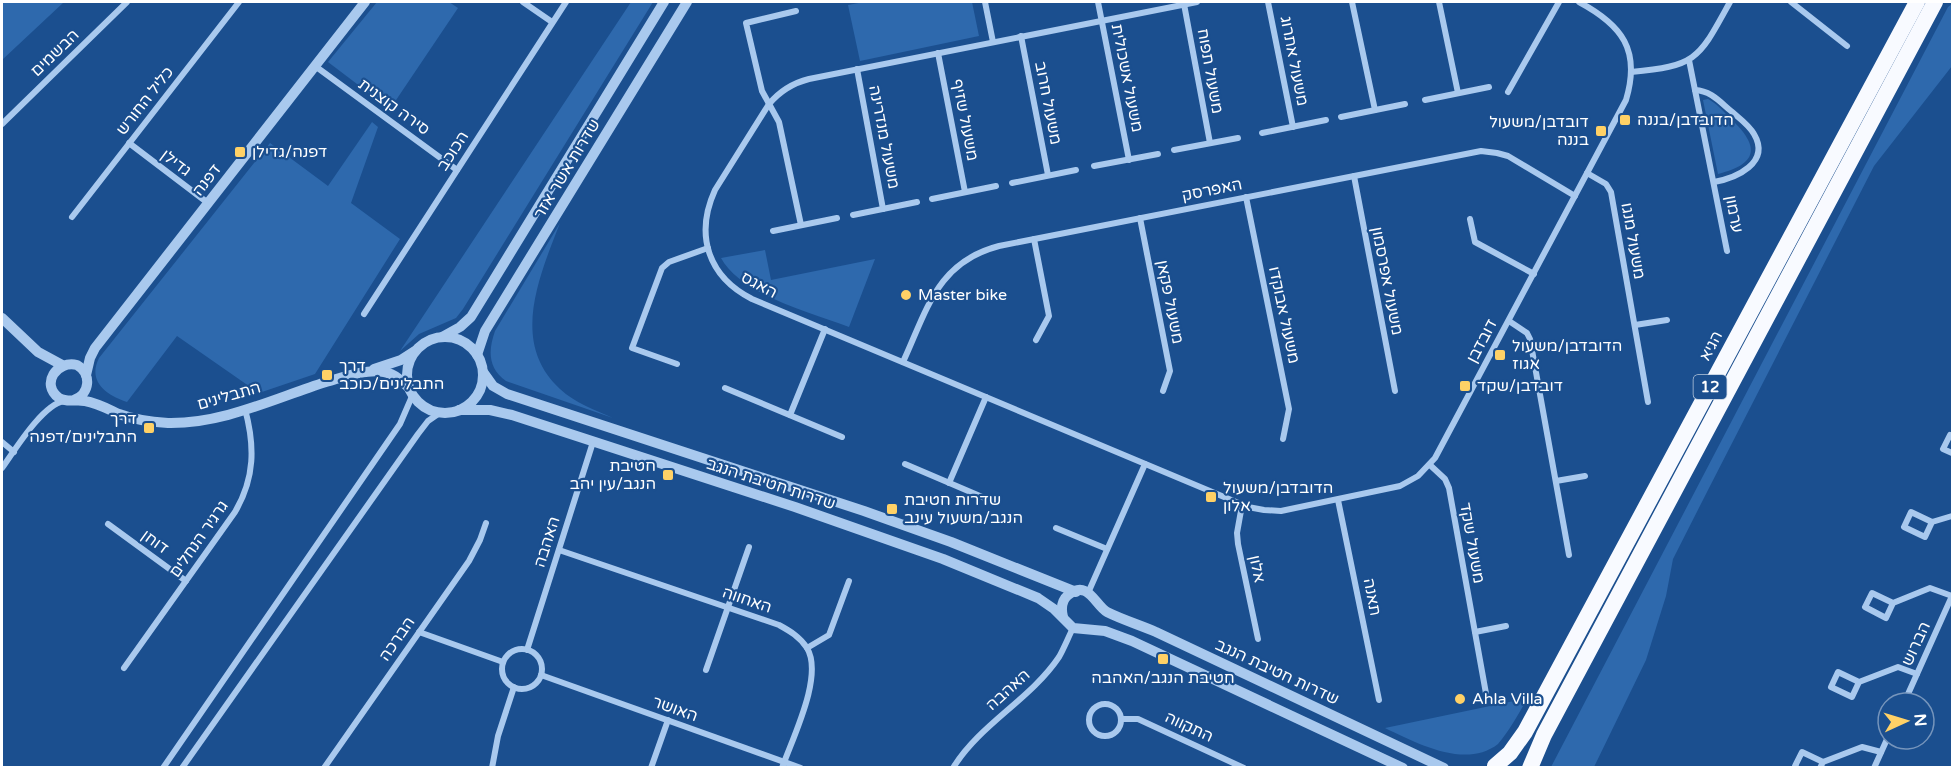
<svg xmlns="http://www.w3.org/2000/svg" width="1954" height="769" font-family="'Varela Round','Noto Sans Hebrew',sans-serif">
<rect width="100%" height="100%" fill="#1b4f8f"/>
<g fill="#2e69ad">
<polygon points="2,2 64,2 2,60"/>
<polygon points="377,2 449,2 458,8 390,109 328,62"/>
<polygon points="631,2 653,2 463,309 456,318 419,334 400,351"/>
<polygon points="864,2 972,2 979,36 860,61 848,5"/>
<polygon points="1952,4 1952,66 1874,166 1708,490 1673,559 1666,596 1646,660 1594,767 1551,767 1948,7"/>
<path d="M1708,99C1716,103 1723,111 1729,117C1758,144 1762,163 1718,174L1703,100Z"/>
<path d="M372,122L378,127L351,203L400,239L315,374L259,393L177,336L127,402C107,395 87,382 99,358L270,143L328,186Z"/>
<path d="M560,223C539,277 510,343 560,389C575,403 595,410 613,418L506,381C488,368 488,351 495,331Z"/>
<path d="M765,250L771,280L875,259L849,327C810,312 741,295 721,258Z"/>
<path d="M1528,698C1519,713 1510,730 1498,744C1466,769 1418,744 1385,728Z"/>
</g>
<g fill="none" stroke-linecap="round" stroke-linejoin="round">
<g stroke="#a9c9ee" stroke-width="6">
<polyline points="523,2 552,22"/>
<polyline points="985,2 993,42"/>
<polyline points="1098,2 1129,160"/>
<path d="M1197,2L809,79C793,83 780,91 769,104L715,190C695,234 707,276 752,299L1248,507L1264,510L1281,511L1400,486L1418,476L1435,458L1626,100C1641,50 1622,25 1579,2"/>
<polyline points="1268,2 1293,127"/>
<polyline points="1352,2 1375,110"/>
<polyline points="1439,2 1458,93"/>
<polyline points="1791,2 1847,46"/>
<polyline points="1184,4 1210,143"/>
<polyline points="796,11 746,23 762,91 779,122 801,225"/>
<polyline points="1021,36 1048,175"/>
<polyline points="938,53 965,192"/>
<polyline points="1689,60 1727,251"/>
<polyline points="315,66 457,170"/>
<polyline points="857,69 883,209"/>
<path d="M1631,72C1698,66 1699,58 1730,2"/>
<path d="M1695,90C1711,91 1719,101 1731,111C1739,118 1749,125 1754,134C1771,163 1736,178 1714,182"/>
<polyline points="1508,92 1559,2"/>
<polyline points="1425,100 1489,87"/>
<polyline points="1341,117 1405,104"/>
<polyline points="2,124 127,2"/>
<polyline points="1262,133 1326,120"/>
<polyline points="129,143 208,203"/>
<polyline points="1174,150 1238,138"/>
<polyline points="1094,166 1158,154"/>
<polyline points="1587,173 1606,184 1611,192 1648,402"/>
<polyline points="1354,176 1395,391"/>
<polyline points="1012,183 1076,170"/>
<polyline points="1246,197 1289,409 1283,439"/>
<polyline points="932,199 996,186"/>
<polyline points="853,215 917,202"/>
<polyline points="72,217 239,2"/>
<polyline points="1140,218 1170,371 1163,391"/>
<polyline points="1470,219 1475,242 1534,274"/>
<polyline points="773,231 837,218"/>
<polyline points="1034,239 1049,316 1036,340"/>
<polyline points="364,314 566,2"/>
<polyline points="1509,321 1527,333 1530,339 1569,555"/>
<polyline points="1635,325 1667,320"/>
<path d="M903,362C927,310 937,262 999,246L1481,151L1497,153L1508,156L1575,196"/>
<polyline points="677,364 632,348 662,268 669,262 708,248"/>
<polyline points="725,388 842,437"/>
<polyline points="790,415 825,329"/>
<polyline points="1952,436 1950,435 1943,449 1952,453"/>
<polyline points="2,442 14,452"/>
<polyline points="905,464 994,502"/>
<polyline points="1430,465 1445,479 1449,488 1487,699"/>
<path d="M2,468C15,450 42,405 64,401"/>
<polyline points="1556,481 1585,476"/>
<polyline points="949,483 986,397"/>
<polyline points="1338,500 1379,700"/>
<polyline points="1242,505 1237,533 1238,544 1258,639"/>
<polyline points="1932,522 1925,537 1904,527 1911,512 1932,522 1952,516"/>
<polyline points="108,524 186,581"/>
<polyline points="1056,528 1107,549"/>
<path d="M559,550L779,625C790,631 800,637 807,648C824,676 792,739 782,768"/>
<polyline points="1088,593 1145,464"/>
<polyline points="1893,603 1872,593 1865,607 1886,618 1893,603 1930,588 1952,596"/>
<polyline points="419,632 503,662"/>
<polyline points="1475,632 1506,626"/>
<polyline points="807,648 829,635 849,581"/>
<circle cx="522" cy="669" r="20"/>
<polyline points="527,650 593,442"/>
<path d="M124,668L235,512C255,478 255,446 245,409"/>
<polyline points="706,670 749,547"/>
<polyline points="541,675 801,768"/>
<polyline points="1859,682 1838,672 1831,687 1852,697 1859,682 1898,667 1917,674"/>
<polyline points="1904,703 1952,596"/>
<circle cx="1105" cy="720" r="16"/>
<polyline points="1121,719 1138,719 1244,768"/>
<polyline points="163,768 400,424 413,394"/>
<polyline points="182,768 418,434 428,421 441,412"/>
<polyline points="324,768 469,561 480,540 486,523"/>
<polyline points="492,768 498,736 514,687"/>
<polyline points="651,768 668,720"/>
<path d="M953,768C980,724 1030,700 1059,657C1064,648 1068,638 1073,628"/>
<polyline points="1797,768 1795,766 1802,752 1823,762"/>
<polyline points="1820,768 1823,762 1862,747 1881,752"/>
<polyline points="1874,768 1888,737"/>
</g>
<g stroke="#a9c9ee" stroke-width="10">
<polyline points="2,318 38,352 62,365"/>
<polyline points="442,337 460,327 471,317 664,2"/>
<circle cx="445" cy="375" r="38"/>
<polyline points="477,355 485,331 687,2"/>
<polyline points="374,369 401,360 415,351"/>
<polyline points="483,372 493,386 507,394 864,511 951,542 1076,592"/>
<polyline points="86,375 90,358 95,348 365,2"/>
<path d="M74,400C90,394 92,374 77,365C57,360 40,384 59,398C67,403 76,399 85,401C97,403 108,409 119,414C135,420 152,422 168,423C223,424 275,398 326,382C344,377 365,369 384,372C395,374 402,381 410,389"/>
<polyline points="459,410 490,410 512,415 795,507 943,559 1038,598 1054,609 1073,628 1105,631 1132,641 1403,768"/>
<path d="M1063,617C1061,609 1061,601 1068,595C1088,579 1095,605 1107,612C1123,620 1140,625 1156,632L1444,768"/>
</g>
<g stroke="#f8faff" stroke-width="16">
<polyline points="1495,766 1510,753 1525,732 1917,2"/>
<polyline points="1530,768 1544,735 1935,2"/>
</g>
</g>
<g fill="#ffd166" stroke="#1b4f8f" stroke-width="2">
<rect x="1619" y="114" width="12" height="12" rx="3"/>
<rect x="1595" y="125" width="12" height="12" rx="3"/>
<rect x="234" y="146" width="12" height="12" rx="3"/>
<circle cx="906" cy="295" r="6"/>
<rect x="1494" y="349" width="12" height="12" rx="3"/>
<rect x="321" y="369" width="12" height="12" rx="3"/>
<rect x="1459" y="380" width="12" height="12" rx="3"/>
<rect x="143" y="422" width="12" height="12" rx="3"/>
<rect x="662" y="469" width="12" height="12" rx="3"/>
<rect x="1205" y="491" width="12" height="12" rx="3"/>
<rect x="886" y="503" width="12" height="12" rx="3"/>
<rect x="1157" y="653" width="12" height="12" rx="3"/>
<circle cx="1460" cy="699" r="6"/>
</g>
<g text-anchor="middle" dominant-baseline="central" stroke-width="4.5" stroke-linejoin="round" paint-order="stroke">
<rect fill="#1b4f8f" stroke="#bbcadd" stroke-width="1.5" x="1693.5" y="375" width="33" height="24" rx="4.5"/>
<g font-size="15" font-weight="bold" fill="#fff">
<text x="1710" y="387">12</text>
</g>
<g font-size="16" fill="#fff" stroke="#1b4f8f">
<text transform="translate(55 53) rotate(-44)">הבשמים</text>
<text transform="translate(1294 61) rotate(79)">משעול אתרוג</text>
<text transform="translate(1210 71) rotate(80)">משעול תפוח</text>
<text transform="translate(1127 78) rotate(79)">משעול אשכולית</text>
<text transform="translate(145 101) rotate(-52)">כליל החורש</text>
<text transform="translate(1048 103) rotate(79)">משעול חרוב</text>
<text transform="translate(394 107) rotate(36)">סירה קוצנית</text>
<text transform="translate(965 120) rotate(79)">משעול שזיף</text>
<text transform="translate(884 137) rotate(79)">משעול מנדרינה</text>
<text transform="translate(453 151) rotate(-57)">הכוכב</text>
<text transform="translate(176 163) rotate(37)">גדילן</text>
<text transform="translate(567 169) rotate(-59)">שדרות אשר אזר</text>
<text transform="translate(207 180) rotate(-52)">דפנה</text>
<text transform="translate(1212 190) rotate(-11)">האפרסק</text>
<text transform="translate(1734 214) rotate(79)">ערמון</text>
<text transform="translate(1633 241) rotate(80)">משעול מנגו</text>
<text transform="translate(1387 281) rotate(79)">משעול אפרסמון</text>
<text transform="translate(759 285) rotate(28)">האגס</text>
<text transform="translate(1170 302) rotate(79)">משעול פקאן</text>
<text transform="translate(1284 315) rotate(78)">משעול אבוקדו</text>
<text transform="translate(1482 341) rotate(-62)">דובדבן</text>
<text transform="translate(1711 346) rotate(-62)">הגיא</text>
<text transform="translate(229 396) rotate(-16)">התבלינים</text>
<text transform="translate(771 484) rotate(18)">שדרות חטיבת הנגב</text>
<text transform="translate(199 539) rotate(-55)">גרגיר הנחלים</text>
<text transform="translate(155 542) rotate(36)">דוחן</text>
<text transform="translate(547 542) rotate(-72)">האהבה</text>
<text transform="translate(1472 543) rotate(80)">משעול שקד</text>
<text transform="translate(1257 569) rotate(78)">אלון</text>
<text transform="translate(1372 597) rotate(79)">תאנה</text>
<text transform="translate(747 600) rotate(19)">האחווה</text>
<text transform="translate(397 639) rotate(-55)">הברכה</text>
<text transform="translate(1916 644) rotate(-65)">הברוש</text>
<text transform="translate(1277 672) rotate(25)">שדרות חטיבת הנגב</text>
<text transform="translate(1008 690) rotate(-42)">האהבה</text>
<text transform="translate(675 709) rotate(20)">האושר</text>
<text transform="translate(1189 727) rotate(25)">התקווה</text>
</g>
<g font-size="16" fill="#fff" stroke="#1b4f8f" text-anchor="start">
<text x="1637" y="120">הדובדבן/בננה</text>
<text x="1589" y="122" text-anchor="end">דובדבן/משעול<tspan x="1589" dy="18">בננה</tspan></text>
<text x="252" y="152">דפנה/גדילן</text>
<text x="918" y="295">Master bike</text>
<text x="1512" y="346">הדובדבן/משעול<tspan x="1512" dy="18">אגוז</tspan></text>
<text x="339" y="366">דרך<tspan x="339" dy="18">התבלינים/כוכב</tspan></text>
<text x="1477" y="386">דובדבן/שקד</text>
<text x="137" y="419" text-anchor="end">דרך<tspan x="137" dy="18">התבלינים/דפנה</tspan></text>
<text x="656" y="466" text-anchor="end">חטיבת<tspan x="656" dy="18">הנגב/עין יהב</tspan></text>
<text x="1223" y="488">הדובדבן/משעול<tspan x="1223" dy="18">אלון</tspan></text>
<text x="904" y="500">שדרות חטיבת<tspan x="904" dy="18">הנגב/משעול עינב</tspan></text>
<text x="1163" y="678" text-anchor="middle">חטיבת הנגב/האהבה</text>
<text x="1472" y="699">Ahla Villa</text>
</g>
</g>
<rect width="1954" height="769" fill="none" stroke="#ffffff" stroke-width="6"/>
<g transform="translate(1906 721) rotate(86)"><circle r="28" fill="#1b4f8f" stroke="#7695bc" stroke-width="1.5"/>
<path d="M0-4.5L10 22L0 15L-10 22Z" fill="#ffd166"/>
<text y="-9" font-size="16" font-weight="bold" text-anchor="middle" fill="#ffffff">N</text>
</g>
</svg>
